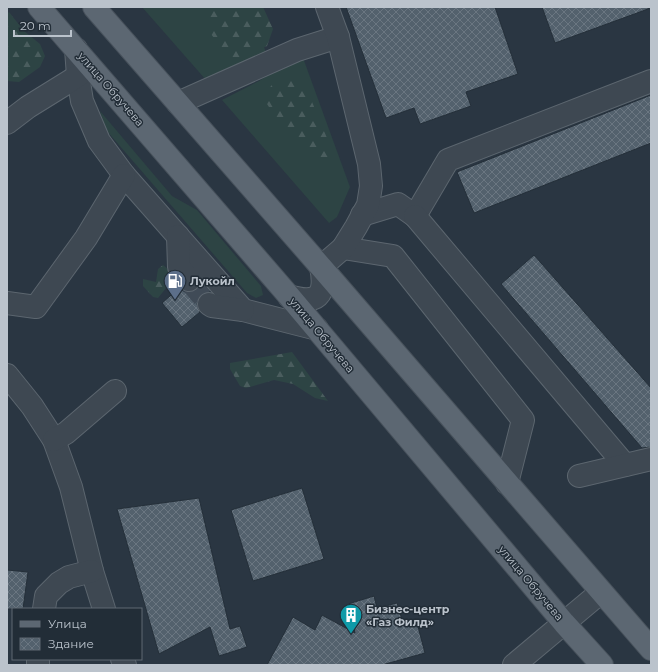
<svg xmlns="http://www.w3.org/2000/svg" width="658" height="672" font-family="Montserrat,sans-serif">
<defs>
<pattern id="forest-firs" width="22" height="20" patternUnits="userSpaceOnUse"><rect width="22" height="20" fill="#2d4444"/><path d="M5 1l3.5 6h-7zM16 11l3.5 6h-7z" fill="#4a5d5e"/></pattern>
<pattern id="building-cross-hatch" width="8" height="8" patternUnits="userSpaceOnUse"><rect width="8" height="8" fill="#53616d"/><path d="M0 0l8 8M0 8l8-8" fill="none" stroke="#6a7681"/></pattern>
</defs>
<rect width="100%" height="100%" fill="#2a3642"/>
<g fill="#2d4444">
<polygon points="142,7 249,7 267,55 206,80"/>
<polygon points="302,55 350,187 337,217 329,223 222,100 259,81 297,56"/>
<polygon points="100,111 172,196 197,210 261,286 263,295 256,298 247,293 106,130"/>
</g>
<g fill="url(#forest-firs)">
<polygon points="199,7 263,7 273,29 267,46 234,62 210,33"/>
<polygon points="9,12 24,31 40,44 45,56 40,67 19,82 7,81 7,14"/>
<polygon points="289,76 305,85 334,155 319,165 273,113 263,98 273,83"/>
<polygon points="163,265 169,270 166,288 158,298 153,297 143,286 143,279 156,282 158,269"/>
<polygon points="292,352 328,401 315,398 293,384 274,380 246,388 240,386 230,369 230,363"/>
</g>
<g fill="url(#building-cross-hatch)" stroke="#242f39">
<polygon points="346,7 495,7 518,74 466,92 471,106 420,124 414,108 386,118"/>
<polygon points="542,7 648,7 648,9 555,43"/>
<polygon points="651,95 651,143 474,213 457,172"/>
<polygon points="534,255 651,388 651,447 642,448 501,284"/>
<polygon points="201,281 210,292 204,293 199,297 197,304 200,312 182,327 162,303 179,288 185,292 191,292 196,290 200,285"/>
<polygon points="302,488 324,559 253,581 231,510"/>
<polygon points="199,498 230,629 240,626 247,647 219,656 210,627 159,654 117,509"/>
<polygon points="7,570 28,572 23,609 7,609"/>
<polygon points="374,596 377,608 397,603 403,623 416,619 425,653 382,665 267,665 293,617 315,630 322,615 355,633 348,604"/>
</g>
<g fill="none" stroke-linecap="round" stroke-linejoin="round">
<polyline stroke="#404b57" stroke-width="22" stroke-dasharray="22 11" stroke-linecap="butt" points="189,280 209,304"/>
<g stroke="#5c666f" stroke-width="24">
<g id="minor">
<polyline points="76,49 78,76 82,101 99,141 124,175 243,310 317,329"/>
<polyline points="178,103 297,50 338,37"/>
<polyline points="7,123 28,107 78,76"/>
<polyline points="362,215 398,204 415,216 448,160 651,81"/>
<polyline points="415,216 625,465"/>
<polyline points="178,236 179,267 189,280"/>
<polyline points="343,248 393,256 523,420 507,483"/>
<path d="M289,296C317,305 327,296 321,267L343,248L356,227L368,205L371,186L369,164L338,37L327,7"/>
<polyline points="7,303 36,307 86,238 124,175"/>
<polyline points="209,304 212,306 243,310"/>
<polyline points="7,375 32,406 54,440 71,487 92,571 104,609"/>
<polyline points="54,440 66,433 115,391"/>
<polyline points="579,476 651,459"/>
<polyline points="44,609 46,596 59,583 69,577 92,571"/>
<polyline points="122,659 125,665"/>
<polyline points="38,665 38,659"/>
<polyline points="514,665 601,592"/>
</g>
</g>
<g stroke="#47515b" stroke-width="24">
<g id="major">
<polyline points="39,7 289,296 564,623 602,665"/>
<polyline points="94,7 321,267 651,649"/>
</g>
</g>
<use href="#minor" stroke="#3e4852" stroke-width="22"/>
<use href="#major" stroke="#5c6772" stroke-width="22"/>
</g>
<defs>
<g id="fuel-pin" transform="scale(1.15)"><path d="M0 17L-7.5 6A9.5 9.5 0 1 1 7.5 6Z" fill="#5c6f8a" stroke="#222d37"/><path d="M-5.5-6h7V0h2V4h1.3V-2.5L3-4.5l.8-.8L6-3V5H2.5V1h-1V6h-7ZM-4.2-4.7v3.2H.2V-4.7Z" fill="#fff"/></g>
<g id="building-pin" transform="scale(1.15)"><path d="M0 17L-7.5 6A9.5 9.5 0 1 1 7.5 6Z" fill="#0f9aa8" stroke="#222d37"/><path d="M-4-6H4V6H1V3H-1V6H-4ZM-2.5-4.3h1.7v1.8h-1.7ZM.8-4.3h1.7v1.8H.8ZM-2.5-1h1.7V.8h-1.7ZM.8-1h1.7V.8H.8Z" fill="#fff"/></g>
</defs>
<g fill-rule="evenodd">
<use href="#fuel-pin" x="175" y="281"/>
<use href="#building-pin" x="351" y="615"/>
</g>
<g text-anchor="middle" dominant-baseline="central" stroke-width="3" stroke-linejoin="round" paint-order="stroke">
<g font-size="11" fill="#bbc3cc" stroke="#222d37">
<text transform="translate(111 89) rotate(49)">улица Обручева</text>
<text transform="translate(322 335) rotate(50)">улица Обручева</text>
<text transform="translate(531 583) rotate(50)">улица Обручева</text>
</g>
<g font-size="11" font-weight="bold" fill="#bbc3cc" stroke="#222d37" text-anchor="start">
<text x="190" y="281">Лукойл</text>
<text x="366" y="609">Бизнес-центр<tspan x="366" dy="13">«Газ Филд»</tspan></text>
</g>
</g>
<rect width="658" height="672" fill="none" stroke="#bbc3cc" stroke-width="16"/>
<rect x="12" y="608" width="130" height="52" fill="#222d37" stroke="#5f6973"/>
<rect x="20" y="621" width="20" height="6" fill="#5c6772" stroke="#5f6973"/>
<text x="48" y="628" font-size="12" fill="#bbc3cc">Улица</text>
<rect x="20" y="638" width="20" height="12" fill="url(#building-cross-hatch)" stroke="#5f6973"/>
<text x="48" y="648" font-size="12" fill="#bbc3cc">Здание</text>
<path d="M14 30v6h57v-6" fill="none" stroke="#bbc3cc" stroke-width="2"/>
<text x="20" y="30" font-size="12" fill="#bbc3cc" stroke="#222d37" stroke-width="3" paint-order="stroke">20 m</text>
</svg>
